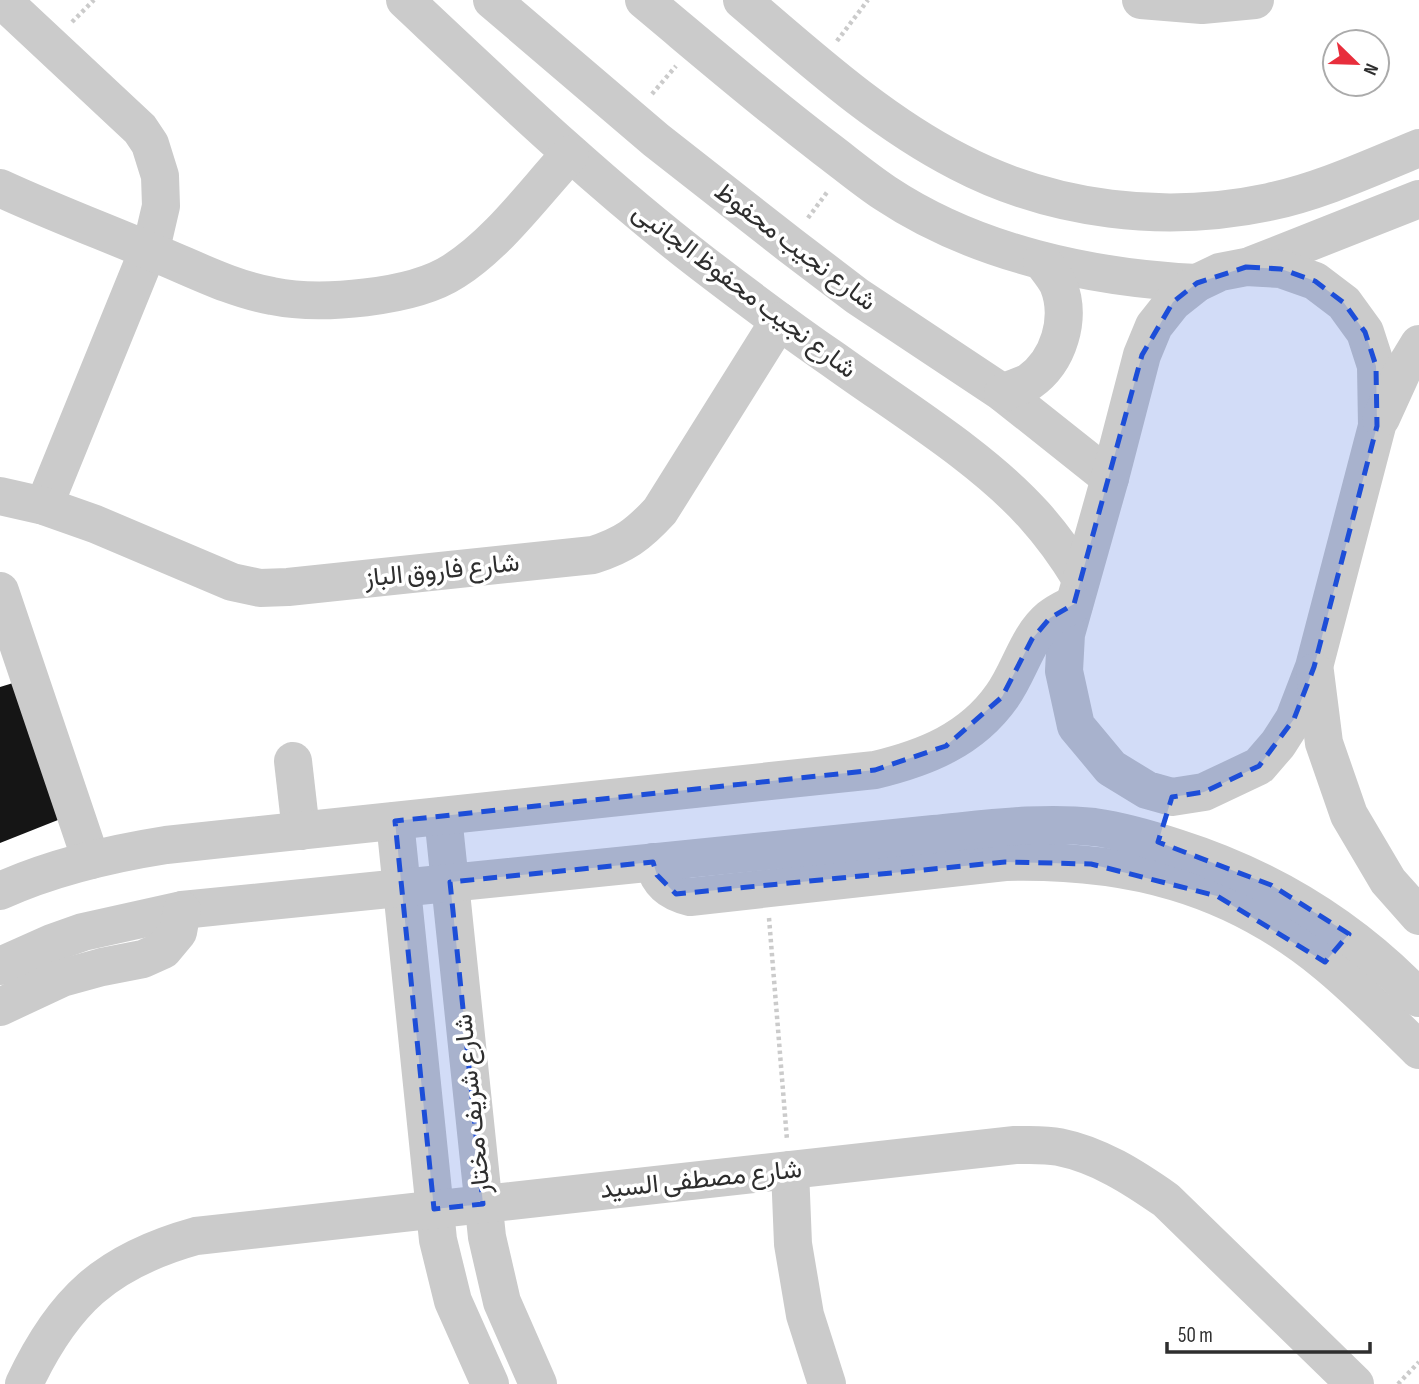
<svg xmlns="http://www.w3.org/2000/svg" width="1419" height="1384" font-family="'Sofia Sans Condensed',Vazirmatn,sans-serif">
<rect width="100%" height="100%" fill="#fff"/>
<polygon fill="#151515" points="23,680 68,816 0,843 0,687"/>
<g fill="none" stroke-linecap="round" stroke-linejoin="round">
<g stroke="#cbcbcb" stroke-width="4.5" stroke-dasharray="3.5 3.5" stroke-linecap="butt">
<polyline points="72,22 94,0"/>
<polyline points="837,41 868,0"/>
<polyline points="652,94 676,66"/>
<polyline points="808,218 828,191"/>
<polyline points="769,918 787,1140"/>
<polyline points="1398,1384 1419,1362"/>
</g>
<g stroke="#cbcbcb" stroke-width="38">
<polyline points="2,0 140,129 150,144 160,176 161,206 154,236 44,506"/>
<path d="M405,0C502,91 597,182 702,263C745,296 789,329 834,360C899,407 981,456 1034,515C1052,535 1067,556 1081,579"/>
<polyline points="492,0 656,140 790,245 857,296 1003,393 1110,478"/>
<path d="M644,0C704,50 763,101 825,148C845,163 864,179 885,193C975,253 1091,278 1197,283"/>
<path d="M742,0C810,58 879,121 959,162C1053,211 1165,224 1269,202C1321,191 1370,168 1419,148"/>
<polyline points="1141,0 1202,5 1255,0"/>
<path d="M0,188C52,212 105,232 157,254C194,269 232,289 272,296C320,306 413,298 454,271C498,243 534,193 570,154"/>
<polyline points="1252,265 1419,199"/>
<polygon points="1246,267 1281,269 1315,281 1344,303 1365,332 1376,366 1377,426 1314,667 1294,719 1278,744 1259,766 1204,792 1172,797 1147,790 1111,768 1076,726 1064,671 1066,634 1110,478 1142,355 1154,326 1173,302 1197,283 1220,272"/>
<path d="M1003,393C1011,389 1021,386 1029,382C1059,361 1072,318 1058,284C1054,276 1047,268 1042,261"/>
<polyline points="1381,418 1402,372 1419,344"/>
<path d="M0,496L44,506L95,524L232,582L260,588L288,587L593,555C624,545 638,535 660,511L779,321"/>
<polyline points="0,591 91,860"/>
<polyline points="1315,672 1324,743 1349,815 1388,881 1419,916"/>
<polyline points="293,761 301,831"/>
<polyline points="443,816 487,1237 502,1302 538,1384"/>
<polyline points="395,821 438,1240 453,1301 490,1384"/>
<path d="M653,862C659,883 669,892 690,897L1005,862C1127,859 1230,884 1326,963C1359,990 1389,1021 1419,1050"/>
<path d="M0,891C53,867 109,854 166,845L875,770C925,758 971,740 1002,696C1020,671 1027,637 1050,618C1057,612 1066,608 1074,604"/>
<path d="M0,966L52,943L83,932L182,910L934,834C986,829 1041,821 1094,827C1122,831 1150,839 1177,848C1271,878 1351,927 1419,998"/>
<polyline points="0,1007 62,978 102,967 143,959 163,950 178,932 182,910"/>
<polyline points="790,1170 793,1244 805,1315 827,1384"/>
<path d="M24,1384C63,1301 106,1261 196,1236L1015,1145C1029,1145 1045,1144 1059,1147C1099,1155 1133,1177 1166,1200L1355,1384"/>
</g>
</g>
<path fill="#1d4ed8" fill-opacity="0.2" stroke="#1d4ed8" stroke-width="5" stroke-dasharray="14 9" stroke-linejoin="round" d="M1246,267L1281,269L1315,281L1344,303L1365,332L1376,366L1377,426L1314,667L1294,719L1259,766L1204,792L1172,797L1158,842L1271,885L1349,934L1325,962L1217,896L1091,864L1005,862L676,894L657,875L653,862L450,882L483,1204L434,1209L395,821L875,770L946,746L1002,697L1032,639L1050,618L1074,604L1142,355L1173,302L1197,283Z"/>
<g text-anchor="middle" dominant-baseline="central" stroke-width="7" stroke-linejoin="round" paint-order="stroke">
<g font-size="26" fill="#2e2e2e" stroke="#fff">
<text transform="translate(795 247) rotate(37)">شارع نجيب محفوظ</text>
<text transform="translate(744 291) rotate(37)">شارع نجيب محفوظ الجانبى</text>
<text transform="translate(442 571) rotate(-6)">شارع فاروق الباز</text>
<text transform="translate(473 1104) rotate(-96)">شارع شريف مختار</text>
<text transform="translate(701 1180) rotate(-6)">شارع مصطفى السيد</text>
</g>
</g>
<g transform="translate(1356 63) rotate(113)"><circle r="33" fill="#ffffff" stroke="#ababab" stroke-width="2"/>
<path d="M0-5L12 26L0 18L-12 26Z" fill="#e82e3c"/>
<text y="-10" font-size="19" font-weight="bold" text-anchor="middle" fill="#2e2e2e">N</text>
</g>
<path d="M1167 1342v10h203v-10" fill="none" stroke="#2e2e2e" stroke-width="3.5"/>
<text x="1178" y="1342" font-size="21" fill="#2e2e2e" stroke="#ffffff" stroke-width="5" paint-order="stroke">50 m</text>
</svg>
